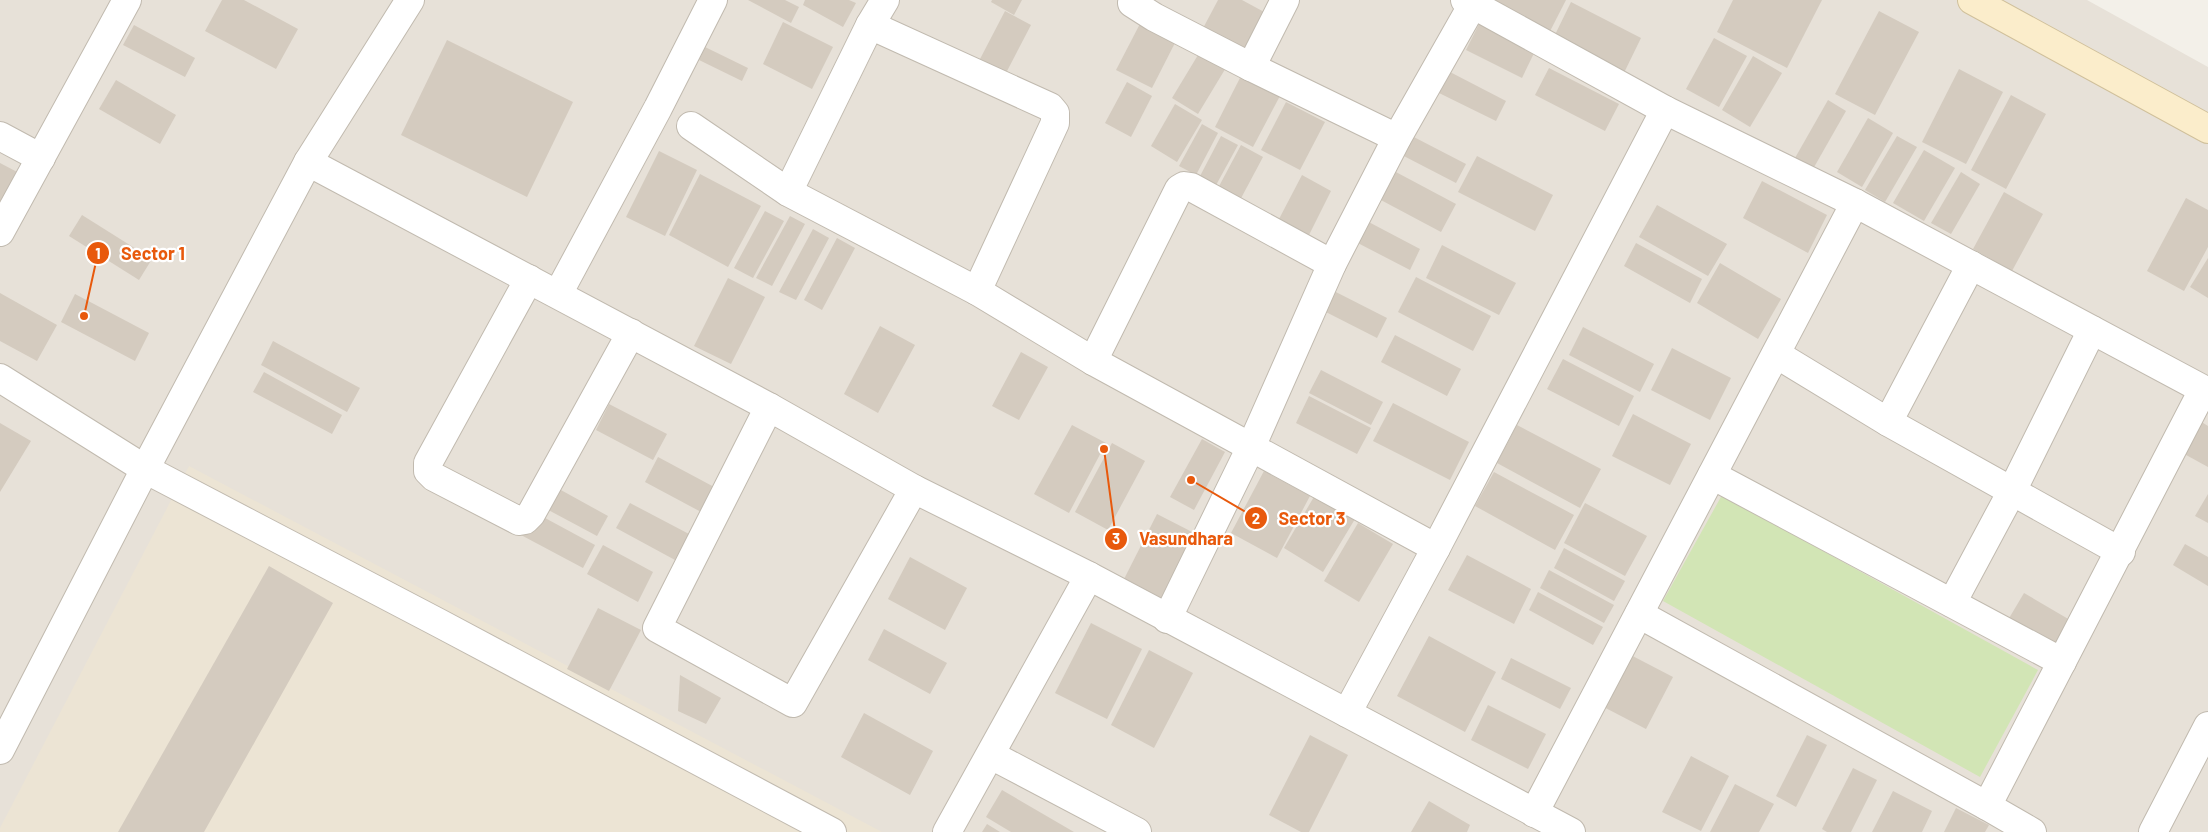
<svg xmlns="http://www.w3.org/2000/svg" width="2208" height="832" font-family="Barlow,sans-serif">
<rect width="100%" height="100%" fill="#f3f0e9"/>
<polygon fill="#e7e1d8" points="0,0 2087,0 2208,67 2208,832 0,832"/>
<polygon fill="#ece4d4" points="189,466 882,832 0,832 0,828"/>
<polygon fill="#d2e5b5" points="1722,495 2038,670 1980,777 1663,601"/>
<g fill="#d4cbbf">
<polygon points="222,0 244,0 298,29 276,69 205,31"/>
<polygon points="748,0 785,0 799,7 791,23"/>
<polygon points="805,0 849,0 856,3 843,27 803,5"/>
<polygon points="992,0 1022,0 1014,15 991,2"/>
<polygon points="1218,0 1242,0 1275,18 1252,60 1201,32"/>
<polygon points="1482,0 1566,0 1545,41"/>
<polygon points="1733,0 1822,0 1787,68 1717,32"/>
<polygon points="1571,2 1641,38 1620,81 1550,45"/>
<polygon points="1005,11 1031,25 1006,73 980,59"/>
<polygon points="1879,11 1919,32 1875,115 1835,94"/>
<polygon points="1143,18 1178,37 1152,88 1116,70"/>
<polygon points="1482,18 1537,47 1522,78 1466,50"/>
<polygon points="783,22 833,47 812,89 763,64"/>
<polygon points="134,25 195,58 185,77 123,45"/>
<polygon points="1714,38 1747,56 1719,107 1686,89"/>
<polygon points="447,40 573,102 527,197 401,135"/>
<polygon points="705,47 748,68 742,81 699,60"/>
<polygon points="1201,50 1227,66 1198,114 1172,98"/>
<polygon points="1753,56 1782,73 1750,127 1722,110"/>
<polygon points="1549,68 1619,104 1605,131 1535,95"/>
<polygon points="1959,69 2003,92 1966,164 1922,142"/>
<polygon points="1450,72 1506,101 1496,121 1439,93"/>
<polygon points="1242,74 1281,94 1253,147 1215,127"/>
<polygon points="116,80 176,115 160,144 99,109"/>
<polygon points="1127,82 1152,96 1131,137 1105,123"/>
<polygon points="2011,95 2046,114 2006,189 1971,170"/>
<polygon points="1828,100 1846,111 1813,169 1795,158"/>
<polygon points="1286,102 1325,122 1300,170 1261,150"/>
<polygon points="1175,104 1202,120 1177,162 1151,146"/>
<polygon points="1868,118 1893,133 1862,187 1837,172"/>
<polygon points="1202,124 1218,133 1196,175 1179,166"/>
<polygon points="1408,134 1466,164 1456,183 1398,153"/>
<polygon points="1221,136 1238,145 1215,187 1199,178"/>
<polygon points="1897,136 1917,147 1885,202 1865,190"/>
<polygon points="1241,145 1263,157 1239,202 1217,190"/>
<polygon points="1924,150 1955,168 1924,221 1893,203"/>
<polygon points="659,151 697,170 665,236 626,217"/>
<polygon points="1477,156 1553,195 1535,231 1458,192"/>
<polygon points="0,163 21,174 0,215"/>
<polygon points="1394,171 1456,204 1441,232 1379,199"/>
<polygon points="1961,172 1980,184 1951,234 1931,223"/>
<polygon points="700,174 761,206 728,267 669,235"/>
<polygon points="1302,175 1331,191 1309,235 1279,219"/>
<polygon points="1762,181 1827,215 1808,253 1743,218"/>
<polygon points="2004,192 2043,214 2012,271 1973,249"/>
<polygon points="2186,198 2208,210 2208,247 2184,291 2147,271"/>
<polygon points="1657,205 1727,244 1708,276 1639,237"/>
<polygon points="765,211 784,221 753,278 734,268"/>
<polygon points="82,215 152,259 139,280 69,236"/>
<polygon points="790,216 805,224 772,286 756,278"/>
<polygon points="1363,219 1420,249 1410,270 1352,240"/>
<polygon points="813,229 829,238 796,300 779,292"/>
<polygon points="837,238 855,248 822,310 804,300"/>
<polygon points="1636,243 1702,279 1690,303 1624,266"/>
<polygon points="1442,245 1516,283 1499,315 1426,278"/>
<polygon points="2208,258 2208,298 2190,287"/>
<polygon points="1720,263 1781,299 1758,339 1697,303"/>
<polygon points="1416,277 1491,316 1473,351 1398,312"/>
<polygon points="728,278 765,297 731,364 694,346"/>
<polygon points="1328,288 1387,318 1377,338 1318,308"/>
<polygon points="0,293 57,325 37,361 0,341"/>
<polygon points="75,294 149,333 135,361 61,322"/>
<polygon points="880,326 915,345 878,413 844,394"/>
<polygon points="1583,327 1654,364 1640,392 1569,355"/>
<polygon points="1395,335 1461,369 1447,396 1381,362"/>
<polygon points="273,341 360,388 347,412 261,365"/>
<polygon points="1672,348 1731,378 1710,420 1651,390"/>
<polygon points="1021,352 1048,367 1019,420 992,406"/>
<polygon points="1563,359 1634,396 1619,426 1547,389"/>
<polygon points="1321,370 1383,402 1371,425 1309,393"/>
<polygon points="264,372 342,415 332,434 253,392"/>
<polygon points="1309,396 1371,428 1357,454 1296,423"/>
<polygon points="1393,403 1469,442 1450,480 1373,441"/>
<polygon points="609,404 667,434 653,460 596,430"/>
<polygon points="1633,414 1691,444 1670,485 1612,456"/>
<polygon points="2195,418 2208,426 2208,467 2177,450"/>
<polygon points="0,423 31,441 0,492"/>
<polygon points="1072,425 1106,443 1069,513 1034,494"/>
<polygon points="1517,425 1601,469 1580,508 1497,463"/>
<polygon points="1202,439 1225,452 1194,510 1170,497"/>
<polygon points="1112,443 1145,461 1108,530 1075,512"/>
<polygon points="658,457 716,488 703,513 645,482"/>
<polygon points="1264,471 1310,496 1277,558 1231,533"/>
<polygon points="1494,472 1574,515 1555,550 1475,506"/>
<polygon points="550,484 608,516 597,536 539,505"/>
<polygon points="2208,494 2208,523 2195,516"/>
<polygon points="1315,495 1355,519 1323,572 1284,548"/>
<polygon points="630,503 689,534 675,560 616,528"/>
<polygon points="1585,503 1647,536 1625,576 1564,543"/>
<polygon points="534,512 595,545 583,568 521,535"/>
<polygon points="1157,514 1200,536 1163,607 1121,585"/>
<polygon points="1358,523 1393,544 1359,602 1324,581"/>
<polygon points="2185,544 2208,557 2208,586 2173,565"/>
<polygon points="603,545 653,572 638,602 587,574"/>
<polygon points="1564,548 1625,581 1614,601 1554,568"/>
<polygon points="1467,555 1531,589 1514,624 1448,590"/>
<polygon points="910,557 967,588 945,630 888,599"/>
<polygon points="269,566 333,603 204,832 118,832"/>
<polygon points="1549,570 1614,605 1604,623 1540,588"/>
<polygon points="1538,592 1603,627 1593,645 1529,610"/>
<polygon points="2024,593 2070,620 2052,652 2005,625"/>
<polygon points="598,608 641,630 609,691 567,669"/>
<polygon points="1091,623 1142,649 1107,719 1055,693"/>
<polygon points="884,629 947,663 930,694 868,660"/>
<polygon points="1429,636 1496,672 1465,732 1397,696"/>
<polygon points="1149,650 1193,673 1154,748 1111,725"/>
<polygon points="1623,651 1673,677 1646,729 1596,703"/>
<polygon points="1511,658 1571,688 1560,709 1501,679"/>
<polygon points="680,675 721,698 706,724 678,711"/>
<polygon points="1488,705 1546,734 1528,769 1471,740"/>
<polygon points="864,713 933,751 910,795 841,757"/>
<polygon points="1310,735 1348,755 1309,832 1301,832 1269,815"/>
<polygon points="1807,735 1827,745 1796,807 1776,796"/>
<polygon points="1691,756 1729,776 1701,831 1662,812"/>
<polygon points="1853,768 1877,780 1851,832 1827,832 1822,829"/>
<polygon points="1735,784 1774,804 1759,832 1710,832"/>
<polygon points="1002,790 1074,832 1011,832 986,817"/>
<polygon points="1893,791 1932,811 1922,832 1872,832"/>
<polygon points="1429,801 1470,825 1467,832 1411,832"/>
<polygon points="1956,808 1989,825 1985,832 1944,832"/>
<polygon points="987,824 1000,832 982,832"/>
</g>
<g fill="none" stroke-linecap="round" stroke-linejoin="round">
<g stroke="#c1baaf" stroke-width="30">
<g id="minor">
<polyline points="1285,0 1251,67 1397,138"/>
<polyline points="1465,0 1665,110 1855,203 2208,392"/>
<polyline points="1132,3 1154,17 1251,67"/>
<polyline points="870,25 1050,107 1055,113 1055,123 977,291"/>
<polyline points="691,126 788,192 977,291 1093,361 1436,548"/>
<polyline points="0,136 41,158"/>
<polyline points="308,162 769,407 914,489 1089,576 1571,832"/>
<polyline points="788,192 870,25 885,0"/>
<polyline points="0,232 127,0"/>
<polyline points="529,279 428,463 428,471 434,477 519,521 525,520 531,514 631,333"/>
<polyline points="558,294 658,108 713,0"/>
<polyline points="1776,354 1888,422 1971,265"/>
<polyline points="1093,361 1179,189 1184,186 1191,187 1332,264"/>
<polyline points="0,378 145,469 439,623 832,832"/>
<polyline points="769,407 657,628 793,703 914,489"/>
<polyline points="1888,422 2121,552"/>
<polyline points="1712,475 2062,662"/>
<polyline points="1952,603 2012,491 2092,330"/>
<polyline points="1639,614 1987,806 2203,390"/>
<polyline points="1167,619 1251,447 1332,264 1397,138 1473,4"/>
<polyline points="1347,713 1436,548 1665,110"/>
<polyline points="991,755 1137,832"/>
<polyline points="1987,806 2032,832"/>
<polyline points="1534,813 1855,203"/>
<polyline points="947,832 1089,576"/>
<polyline points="2153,832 2208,726"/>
</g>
</g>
<g stroke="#c1baaf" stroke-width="30">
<polyline id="tertiary" points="0,750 145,469 308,162 410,0"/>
</g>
<g stroke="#d0c09b" stroke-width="30">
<polyline id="secondary" points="1972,0 2208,129"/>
</g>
<use href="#minor" stroke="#fff" stroke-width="28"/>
<use href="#tertiary" stroke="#fff" stroke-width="28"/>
<use href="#secondary" stroke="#fbedcb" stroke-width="28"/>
</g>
<path fill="none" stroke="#e8590c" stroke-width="2" d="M84 316L98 253M1191 480L1256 518M1104 449L1116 539"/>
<g fill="#e8590c" stroke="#fff" stroke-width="2">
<circle cx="84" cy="316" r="5"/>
<circle cx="1191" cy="480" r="5"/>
<circle cx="1104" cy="449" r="5"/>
<circle cx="98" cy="253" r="12"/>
<circle cx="1256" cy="518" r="12"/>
<circle cx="1116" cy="539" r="12"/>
</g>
<g font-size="15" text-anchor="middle" font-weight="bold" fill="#fff">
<text x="98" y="259">1</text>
<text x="1256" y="524">2</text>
<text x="1116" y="544">3</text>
</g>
<g font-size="18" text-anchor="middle" font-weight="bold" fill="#e8590c" stroke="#fff" stroke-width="4.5" stroke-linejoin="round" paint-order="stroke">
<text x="153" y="260">Sector 1</text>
<text x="1312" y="525">Sector 3</text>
<text x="1186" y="545">Vasundhara</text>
</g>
</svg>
